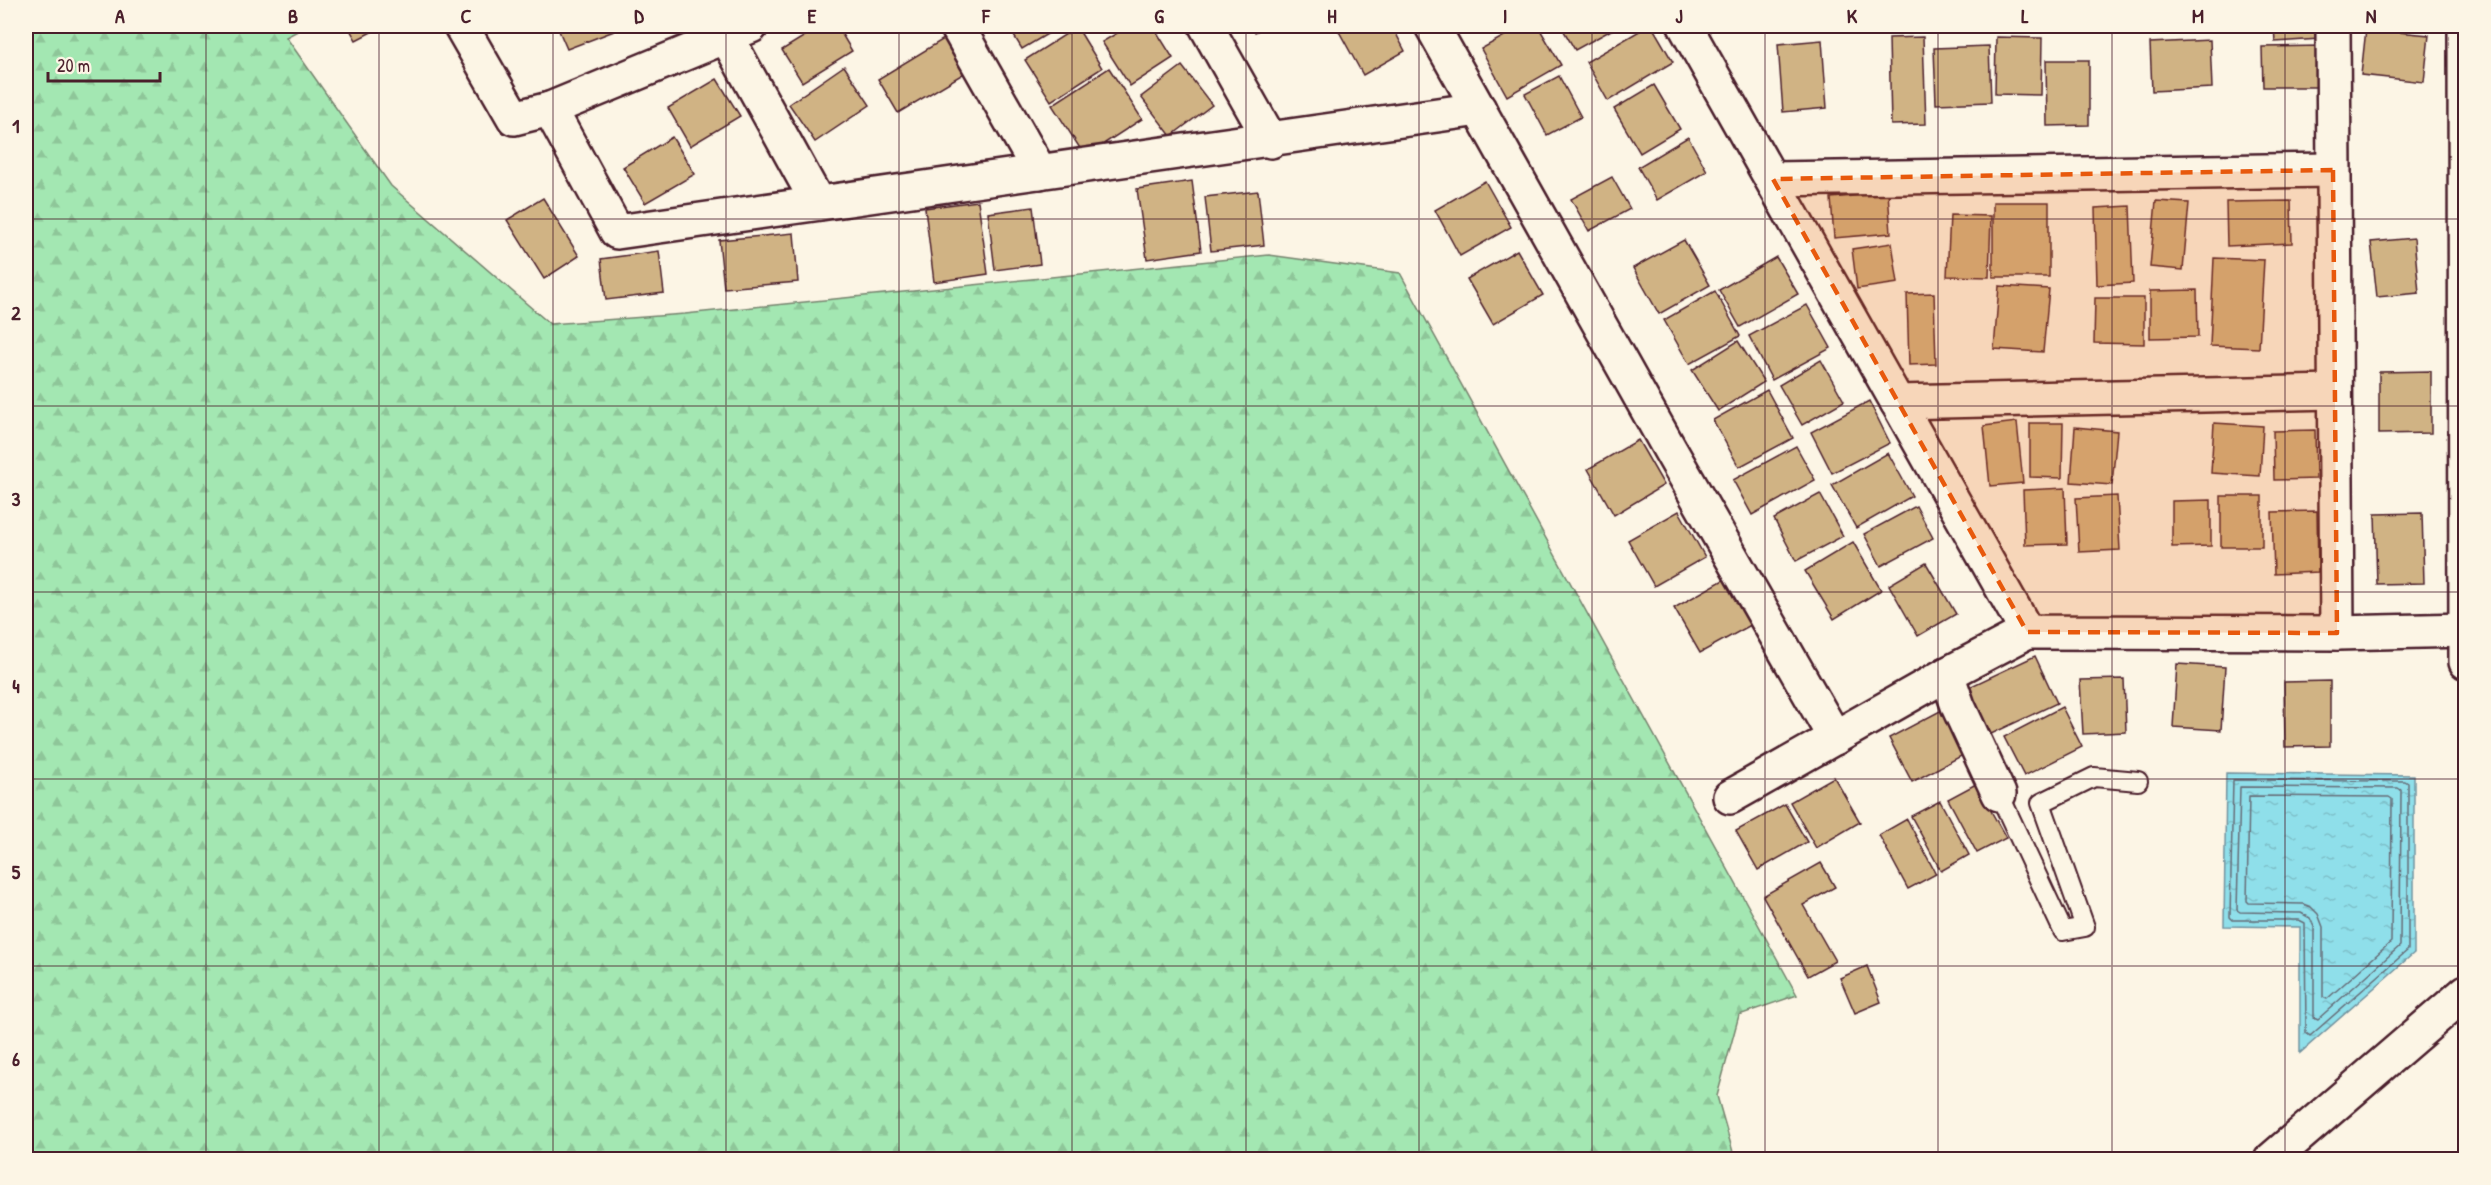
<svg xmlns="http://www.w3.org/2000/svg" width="2491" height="1185" font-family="'Patrick Hand',sans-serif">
<defs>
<pattern id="forest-firs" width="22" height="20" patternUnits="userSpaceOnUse" patternTransform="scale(1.5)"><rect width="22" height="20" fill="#a3e7b2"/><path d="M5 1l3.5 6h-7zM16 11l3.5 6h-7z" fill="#8ec699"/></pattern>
<pattern id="water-ripples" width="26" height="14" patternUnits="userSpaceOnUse" patternTransform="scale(1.5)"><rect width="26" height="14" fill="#8fdfea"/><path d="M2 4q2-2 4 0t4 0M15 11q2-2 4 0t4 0" fill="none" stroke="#7dbfc9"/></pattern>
</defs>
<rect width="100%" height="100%" fill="#fcf5e5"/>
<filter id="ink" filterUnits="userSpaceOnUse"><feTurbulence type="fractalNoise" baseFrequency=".0167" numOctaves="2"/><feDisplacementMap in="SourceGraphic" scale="12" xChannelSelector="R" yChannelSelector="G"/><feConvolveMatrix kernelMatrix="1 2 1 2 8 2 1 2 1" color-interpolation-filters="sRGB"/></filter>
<g filter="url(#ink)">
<polygon fill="url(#forest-firs)" stroke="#76836e" stroke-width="1.5" points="26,26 307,26 286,37 391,186 550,324 685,314 1269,255 1400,273 1797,995 1739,1015 1717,1096 1735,1159 26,1159"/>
<polygon fill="url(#water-ripples)" stroke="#73929e" stroke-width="1.5" points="2226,773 2414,775 2414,953 2300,1053 2300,927 2224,926"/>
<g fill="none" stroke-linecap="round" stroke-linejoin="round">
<g stroke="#666c77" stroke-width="1.5">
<polygon points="2233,780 2405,781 2408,783 2408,950 2310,1036 2306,1033 2305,923 2299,920 2233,920 2230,917"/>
<polygon points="2240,787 2398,788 2401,790 2400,946 2318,1019 2314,1017 2314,927 2310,918 2301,913 2240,912 2237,910"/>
<polygon points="2249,796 2389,797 2392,799 2391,942 2327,999 2323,997 2323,927 2318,914 2311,907 2303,904 2249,903 2247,901"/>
</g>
</g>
<g fill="#d0b384" stroke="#4a1f2b" stroke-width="1.5">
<polygon points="348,26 383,26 356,40"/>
<polygon points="557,26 612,26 614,31 567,49"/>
<polygon points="821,26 837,26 852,51 802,82 782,50"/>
<polygon points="1008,26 1061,26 1022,49"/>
<polygon points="1129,26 1153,26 1173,58 1130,86 1102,42"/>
<polygon points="1251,26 1267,26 1255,32"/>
<polygon points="1336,26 1392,26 1405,51 1363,75"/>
<polygon points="1522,26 1538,26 1561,65 1507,96 1481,49"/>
<polygon points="1561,26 1613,26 1615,28 1575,50"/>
<polygon points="1648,26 1652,26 1673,62 1608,101 1586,62"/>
<polygon points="2274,26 2318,26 2319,39 2275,42"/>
<polygon points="1077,27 1102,68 1051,101 1025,60"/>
<polygon points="2366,29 2429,35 2424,82 2361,75"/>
<polygon points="947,37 968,71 898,113 878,79"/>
<polygon points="1923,37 1926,124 1891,125 1889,38"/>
<polygon points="1996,37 2042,38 2041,95 1995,94"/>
<polygon points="1822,40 1827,108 1783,112 1778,44"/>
<polygon points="2210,40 2212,88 2152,91 2150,43"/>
<polygon points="1989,46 1991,102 1936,104 1934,48"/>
<polygon points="2320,46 2321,87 2263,87 2262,47"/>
<polygon points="2046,60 2089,60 2089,125 2047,126"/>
<polygon points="844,66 870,105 815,142 789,104"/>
<polygon points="1182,66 1212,105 1171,136 1141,97"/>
<polygon points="1109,68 1142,119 1085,156 1052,105"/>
<polygon points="1559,76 1581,117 1547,135 1525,94"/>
<polygon points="717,79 740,116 690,146 668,108"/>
<polygon points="1654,85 1680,129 1640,153 1614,109"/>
<polygon points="672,137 695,174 645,203 623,167"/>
<polygon points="1688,137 1707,171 1657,200 1638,167"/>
<polygon points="1612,177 1630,209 1589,231 1571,199"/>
<polygon points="1192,181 1201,251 1147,259 1137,189"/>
<polygon points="1485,181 1511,227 1460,256 1435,210"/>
<polygon points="1258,191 1264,245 1211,251 1205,197"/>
<polygon points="1888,193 1891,233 1834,238 1831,198"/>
<polygon points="543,198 579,256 544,279 507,220"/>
<polygon points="978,201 988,274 934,282 925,208"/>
<polygon points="2156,201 2189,203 2183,270 2150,267"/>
<polygon points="2291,201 2292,243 2227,246 2226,202"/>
<rect x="1993" y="202" width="56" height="75"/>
<polygon points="2130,206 2133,283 2097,285 2095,208"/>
<polygon points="1033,207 1040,264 995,270 988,213"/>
<polygon points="1950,215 1991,216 1989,277 1947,276"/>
<polygon points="794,233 798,282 724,288 719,240"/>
<polygon points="2414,238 2419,293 2377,297 2371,242"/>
<polygon points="1684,240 1710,285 1659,314 1633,268"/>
<polygon points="1892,243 1898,283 1857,289 1852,249"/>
<polygon points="1517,250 1543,295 1493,324 1467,279"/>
<polygon points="659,251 664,293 606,300 601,259"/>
<polygon points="1776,257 1798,294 1740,327 1719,290"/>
<polygon points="2214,258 2264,260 2259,348 2210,346"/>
<polygon points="1999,286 2049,289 2043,352 1994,349"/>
<polygon points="2197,290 2198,337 2150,338 2150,291"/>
<polygon points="1715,291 1740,336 1689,364 1664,320"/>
<polygon points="1934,293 1936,364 1909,365 1907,294"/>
<polygon points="2095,298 2144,298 2144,344 2094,343"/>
<polygon points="1807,305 1831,348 1772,380 1749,336"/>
<polygon points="1738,341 1764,382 1718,411 1692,370"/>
<polygon points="1821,360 1844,401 1802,425 1779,385"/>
<polygon points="2431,371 2431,433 2379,434 2379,372"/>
<polygon points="1767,390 1793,438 1739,467 1713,420"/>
<polygon points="1869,401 1890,443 1832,473 1811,432"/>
<polygon points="2017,422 2023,483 1990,486 1984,426"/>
<polygon points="2030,423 2063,423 2062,478 2030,477"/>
<polygon points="2214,423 2263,426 2260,476 2211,473"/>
<polygon points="2075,427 2117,431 2112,485 2071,482"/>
<polygon points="2315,430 2316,479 2274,480 2273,431"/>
<polygon points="1638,440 1664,485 1614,515 1588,469"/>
<polygon points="1796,446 1815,480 1752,515 1733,480"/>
<polygon points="1888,453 1912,496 1856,528 1832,485"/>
<polygon points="2065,488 2067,544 2025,545 2023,490"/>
<polygon points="1820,494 1843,536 1796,561 1774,519"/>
<polygon points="2117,496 2120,550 2079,552 2076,498"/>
<rect x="2221" y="496" width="41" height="51"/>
<polygon points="2211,500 2211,546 2172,547 2172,501"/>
<polygon points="1916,506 1933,538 1881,566 1864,534"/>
<polygon points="1679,511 1705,557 1654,586 1628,540"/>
<polygon points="2317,511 2318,572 2274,574 2272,512"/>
<polygon points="2422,513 2424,583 2377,584 2375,514"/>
<polygon points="1853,542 1881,590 1834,619 1805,571"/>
<polygon points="1926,563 1956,614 1918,636 1889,585"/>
<polygon points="1725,579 1751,625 1700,653 1674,608"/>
<polygon points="2035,656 2057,703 1989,735 1967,688"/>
<polygon points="2177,664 2225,667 2221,730 2173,727"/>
<polygon points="2124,679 2126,732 2083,734 2080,680"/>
<polygon points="2330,681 2330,746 2285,747 2284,682"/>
<polygon points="2062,707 2082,747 2024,776 2004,737"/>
<polygon points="1942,710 1965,754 1912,782 1889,738"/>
<polygon points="1834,777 1860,822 1816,848 1790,802"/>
<polygon points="1976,784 2006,838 1977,853 1948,799"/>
<polygon points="1940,801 1969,855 1941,871 1911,816"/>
<polygon points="1785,804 1807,842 1758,870 1736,831"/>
<polygon points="1907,819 1936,874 1908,889 1879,835"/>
<polygon points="1821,863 1835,887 1803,905 1835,961 1808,976 1763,896"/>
<polygon points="1867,966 1881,1002 1855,1013 1840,978"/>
</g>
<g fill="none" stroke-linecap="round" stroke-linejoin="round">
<g stroke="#4a1f2b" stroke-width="22">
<polyline id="service" points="1999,794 2063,931 2085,927 2041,803 2094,777 2138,781"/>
</g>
<g stroke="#4a1f2b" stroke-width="38">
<g id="minor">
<polyline points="461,26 514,118 550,109"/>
<polyline points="751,26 550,109 617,232 1479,109"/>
<polyline points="957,26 1040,172"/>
<polyline points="1206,26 1271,141"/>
<polyline points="1432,26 1669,448 1835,738"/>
<polyline points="1685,26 2027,632 2337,633 2466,630"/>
<polyline points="2333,26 2337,633"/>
<polyline points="2465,26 2466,662"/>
<polyline points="726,36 818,203"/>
<polyline points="1773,179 2333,170"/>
<polyline points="1897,402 2335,392"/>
<polyline points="1947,674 1958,706 1999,794"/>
<polyline points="1730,797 1947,674 2027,632"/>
<polyline points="2271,1160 2466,992"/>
</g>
</g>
<use href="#service" stroke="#fcf5e5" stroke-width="18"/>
<use href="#minor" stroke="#fcf5e5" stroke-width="33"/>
</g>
</g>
<path fill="#e8590c" fill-opacity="0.2" stroke="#e8590c" stroke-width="4.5" stroke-dasharray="12 8" stroke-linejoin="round" d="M2333,170L2337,633L2027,632L1773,179Z"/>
<path fill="none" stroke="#4a1f2b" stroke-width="1.5" stroke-opacity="0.55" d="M206,26V1160M379,26V1160M553,26V1160M726,26V1160M899,26V1160M1072,26V1160M1246,26V1160M1419,26V1160M1592,26V1160M1765,26V1160M1938,26V1160M2112,26V1160M2285,26V1160M26,219H2466M26,406H2466M26,592H2466M26,779H2466M26,966H2466"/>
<rect width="2491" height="1185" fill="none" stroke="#fcf5e5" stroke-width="66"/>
<path d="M48 72v9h112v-9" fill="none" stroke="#4a1f2b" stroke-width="3"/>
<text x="57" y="72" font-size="18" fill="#4a1f2b" stroke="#fcf5e5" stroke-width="4.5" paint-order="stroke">20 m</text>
<rect x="33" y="33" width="2425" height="1119" fill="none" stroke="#4a1f2b" stroke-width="2"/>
<g font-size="20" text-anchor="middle" font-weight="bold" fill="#4a1f2b">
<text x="120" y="23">A</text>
<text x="293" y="23">B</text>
<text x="466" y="23">C</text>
<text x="639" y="23">D</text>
<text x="812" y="23">E</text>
<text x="986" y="23">F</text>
<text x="1159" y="23">G</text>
<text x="1332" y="23">H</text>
<text x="1505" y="23">I</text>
<text x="1679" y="23">J</text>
<text x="1852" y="23">K</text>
<text x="2025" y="23">L</text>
<text x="2198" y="23">M</text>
<text x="2371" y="23">N</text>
<text x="16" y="133">1</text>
<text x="16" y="320">2</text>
<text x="16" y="506">3</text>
<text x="16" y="693">4</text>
<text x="16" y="879">5</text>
<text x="16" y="1066">6</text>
</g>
</svg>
